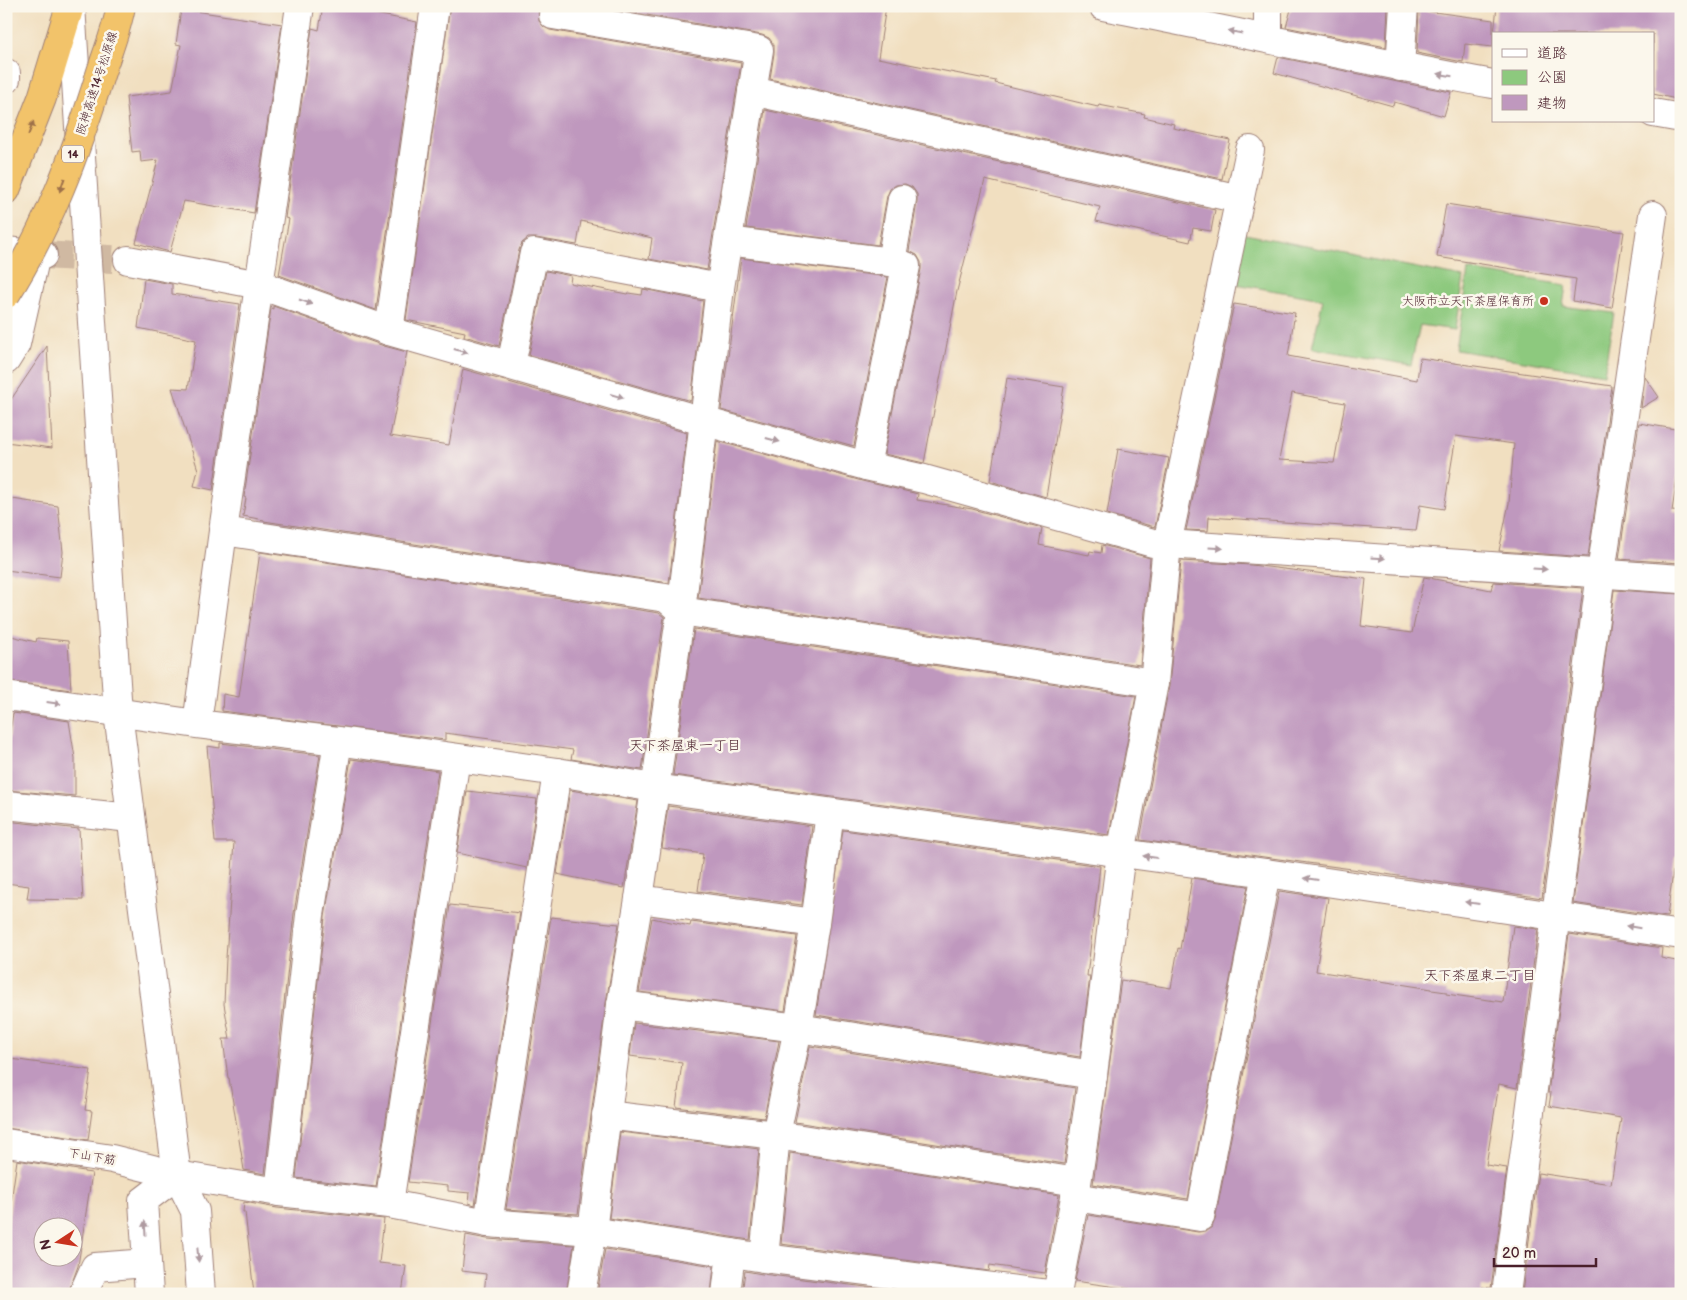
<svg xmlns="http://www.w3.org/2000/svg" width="1687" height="1300" font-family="'Balsamiq Sans','Klee One',sans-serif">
<rect width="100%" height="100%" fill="#fbf7ec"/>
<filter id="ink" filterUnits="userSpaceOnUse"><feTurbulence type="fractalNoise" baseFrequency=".02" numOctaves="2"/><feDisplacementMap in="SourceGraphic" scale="10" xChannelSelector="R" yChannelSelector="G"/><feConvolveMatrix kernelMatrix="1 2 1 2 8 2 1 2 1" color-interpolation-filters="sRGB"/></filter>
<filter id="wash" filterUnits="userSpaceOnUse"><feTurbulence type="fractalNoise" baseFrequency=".0096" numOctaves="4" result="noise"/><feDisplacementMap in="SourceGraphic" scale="20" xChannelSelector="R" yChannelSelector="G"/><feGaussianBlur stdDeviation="1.12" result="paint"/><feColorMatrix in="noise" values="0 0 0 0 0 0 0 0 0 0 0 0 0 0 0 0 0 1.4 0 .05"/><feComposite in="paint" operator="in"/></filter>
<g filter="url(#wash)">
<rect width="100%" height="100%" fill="#f1dfc0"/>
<g fill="#8dc97e" stroke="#6c7454">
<polygon points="1240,233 1463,277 1455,330 1420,325 1411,365 1312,348 1323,299 1230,283"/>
<polygon points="1468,270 1566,285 1563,306 1614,313 1604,374 1456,350"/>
</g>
<g id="blocks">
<g fill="#bf98be" fill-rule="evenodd">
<polygon points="323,6 334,6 417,22 376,310 279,275 289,219 285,218 312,28 319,30"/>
<polygon points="450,6 538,6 539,21 544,27 550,30 741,63 707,270 649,259 652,238 581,221 577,245 536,238 528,238 522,243 519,250 499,346 464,336 465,332 406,320"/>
<polygon points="595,6 886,6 878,58 996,81 995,83 1098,107 1099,105 1145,114 1144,117 1174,124 1173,128 1230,140 1222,179 770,79 774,53 774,45 769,38 762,35"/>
<polygon points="1292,6 1388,6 1386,47 1286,27"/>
<polygon points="1497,6 1681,6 1681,100 1653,94 1653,34 1494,34"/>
<polygon points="181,9 282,24 254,213 184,201 170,252 136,243 158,160 141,162 140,151 132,152 126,97 172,91 181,45 176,44"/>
<polygon points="1419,10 1493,20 1493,47 1465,44 1463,62 1417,53"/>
<polygon points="1278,57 1398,82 1451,92 1444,116 1394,102 1393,106 1274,73"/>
<polygon points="765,110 1215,210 1211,231 1193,228 1190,242 1096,221 1100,207 985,180 957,291 924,463 884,454 921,269 921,262 917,255 909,251 917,202 917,194 912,187 905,184 896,185 890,189 887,196 878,245 746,228"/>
<polygon points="1446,204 1624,232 1612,308 1573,301 1576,279 1437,257"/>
<polygon points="741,258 888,277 854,446 721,410"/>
<polygon points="546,271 571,276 570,283 627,294 628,293 642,295 643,289 703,301 691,401 529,355"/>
<polygon points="144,279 172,284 172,294 240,304 213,490 194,486 198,470 172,388 188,389 196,340 138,328"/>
<path d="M1234,304L1295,313L1288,356L1417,380L1420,358L1612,386L1588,557L1499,551L1509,503L1514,444L1456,436L1444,509L1420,505L1416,531L1209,517L1208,531L1186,530ZM1292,393L1345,403L1334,463L1279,460Z"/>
<polygon points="273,306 384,346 407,352 390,436 449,445 463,369 687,433 669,583 264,521 264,520 243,516 246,498 244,497 271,308 273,309"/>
<polygon points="47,346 52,448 6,442 6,407"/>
<polygon points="1645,377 1659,397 1641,408"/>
<polygon points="1007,378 1064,387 1046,497 990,481"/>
<polygon points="1639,423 1681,430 1681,452 1672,511 1681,512 1681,563 1619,559"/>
<polygon points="717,441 862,481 918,494 917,500 972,509 1042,528 1039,545 1089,555 1090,551 1101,553 1102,545 1150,558 1140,665 698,598"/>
<polygon points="1118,449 1169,458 1155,527 1107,514"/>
<polygon points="6,498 58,506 63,552 60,577 6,570"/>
<polygon points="260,552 659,613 664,617 642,770 571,759 573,750 445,733 445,740 222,711 223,694 239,697"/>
<polygon points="1181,561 1251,565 1366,579 1361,626 1412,633 1424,577 1491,590 1493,582 1583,588 1542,898 1359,870 1140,840 1169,686"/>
<polygon points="1614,590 1681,594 1681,827 1677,857 1675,857 1667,917 1573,903"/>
<polygon points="694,629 1136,696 1109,835 673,775"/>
<polygon points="11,636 36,642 37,638 68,641 71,690 6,681 6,655"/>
<polygon points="13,713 69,721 75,758 75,796 6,790 6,758"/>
<polygon points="220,743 320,755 294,913 265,1174 244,1170 229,1078 228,1078 223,1039 230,1039 224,1004 226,958 234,842 215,842 207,746 220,748"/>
<polygon points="351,759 438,771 376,1187 296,1178 325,917"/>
<polygon points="570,790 638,801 624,888 557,874"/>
<polygon points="467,791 537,799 527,868 457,853"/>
<polygon points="668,806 812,826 802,905 698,891 703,854 662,848"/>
<polygon points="6,821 79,829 83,900 27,899 29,886 6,883"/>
<polygon points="843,830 1100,866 1087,976 1090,976 1080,1057 816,1015"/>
<polygon points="1192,878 1248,886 1188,1199 1093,1184 1121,980 1171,988 1178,948 1180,949"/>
<polygon points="1279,891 1328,898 1316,971 1432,989 1432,990 1446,992 1446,994 1503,1002 1513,926 1538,929 1517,1088 1499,1084 1486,1165 1507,1168 1491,1288 1482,1287 1481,1294 1145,1294 1130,1292 1130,1289 1075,1281 1088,1215 1198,1232 1206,1231 1212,1227 1215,1220"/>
<polygon points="450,905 520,913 475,1205 469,1203 470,1193 448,1191 448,1186 408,1182"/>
<polygon points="551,917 619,924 606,1003 578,1214 506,1209"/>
<polygon points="652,918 690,926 691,922 797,936 785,1011 639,992"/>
<polygon points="1569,934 1662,948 1661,958 1681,962 1681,1294 1522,1293 1538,1173 1611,1184 1621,1118 1549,1106 1551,1093 1548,1093"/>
<polygon points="634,1023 779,1041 764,1118 676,1107 682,1063 630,1056"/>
<polygon points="810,1046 1075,1088 1064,1164 795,1122"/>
<polygon points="11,1059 91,1070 85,1110 92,1111 88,1140 6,1128 6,1075 8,1061 11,1061"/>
<polygon points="620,1132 759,1149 750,1240 609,1218"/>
<polygon points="790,1153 1059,1195 1045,1273 990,1265 989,1271 781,1244"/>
<path d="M17,1160L84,1171V1172L92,1173L78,1266L68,1294H6V1237ZM42,1228H72V1258H42Z"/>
<polygon points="244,1202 277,1208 384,1219 379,1263 406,1266 402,1294 254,1294 245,1212 243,1212"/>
<polygon points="466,1235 487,1239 574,1245 566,1294 484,1294 486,1274 462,1271"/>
<polygon points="605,1249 714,1266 711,1294 597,1294"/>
<polygon points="745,1271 762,1274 922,1294 742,1294"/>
</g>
</g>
</g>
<g filter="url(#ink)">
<use href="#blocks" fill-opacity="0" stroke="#9e7f76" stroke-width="1"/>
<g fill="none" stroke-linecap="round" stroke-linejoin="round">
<polyline stroke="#d0b9a2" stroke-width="28" stroke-dasharray="28 14" stroke-linecap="butt" points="43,255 128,260"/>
<g stroke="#9e7f76" stroke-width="30">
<g id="minor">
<polyline points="71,6 118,713 177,1175 195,1211 201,1294"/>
<polyline points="554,6 553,15 759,50 720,288 681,611 639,899 621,1005 592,1231 581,1294"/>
<path d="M1103,6C1233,31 1363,60 1493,84"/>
<polyline points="1268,38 1268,6"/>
<polyline points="1400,67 1404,6"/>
<polyline points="6,73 6,79"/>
<polyline points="752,91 1240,199"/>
<polyline points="1653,113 1681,118"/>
<polyline points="728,241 891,262 906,266 866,466"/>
<polyline points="6,251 43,255"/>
<polyline points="128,260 260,285 389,331 703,421 866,466 924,479 1153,543 1681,579"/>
<polyline points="891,262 902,199"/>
<polyline points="389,331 435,6"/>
<polyline points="6,360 16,344 36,255"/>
<polyline points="511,365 534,253 720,288"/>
<polyline points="223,531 666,598 681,611 1154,683"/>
<polyline points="6,696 197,724 338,741 557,772 655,788 1266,873 1681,935"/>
<polyline points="197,724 223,531 300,6"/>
<polyline points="6,805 131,818"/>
<polyline points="639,899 815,923"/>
<polyline points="621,1005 798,1028 1093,1075"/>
<polyline points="606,1115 776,1135 1077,1182"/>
<polyline points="6,1143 112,1159 177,1175 279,1192 389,1204 488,1223 592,1231 764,1258 1048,1294"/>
<polyline points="279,1192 310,915 338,741"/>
<polyline points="1075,1197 1200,1217 1266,873"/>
<polyline points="389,1204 456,758"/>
<polyline points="488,1223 557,772"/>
<polyline points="764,1258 776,1135 798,1028 815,923 830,813"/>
<polyline points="83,1294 95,1267 147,1263"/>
<polyline points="149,1294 143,1201 177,1175"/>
<polyline points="726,1294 731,1253"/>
<polyline points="1057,1294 1075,1197 1093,1075 1121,853 1154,683 1167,544 1250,150"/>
<polyline points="1506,1294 1601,573 1653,215"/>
</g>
</g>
<g stroke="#9e7f76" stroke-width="30">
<polyline id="highway" points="6,190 42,98 70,6"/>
</g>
<use href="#minor" stroke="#fff" stroke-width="28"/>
<use href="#highway" stroke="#f2c36a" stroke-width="28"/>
<g stroke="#9e7f76" stroke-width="30" stroke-linecap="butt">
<path id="highway-bridge" d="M6,294C49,226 76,152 100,75C107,53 117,29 121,6"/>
</g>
<use href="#highway-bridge" stroke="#f2c36a" stroke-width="28"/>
</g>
<defs><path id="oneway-solid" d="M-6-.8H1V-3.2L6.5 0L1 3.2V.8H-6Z" transform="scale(1.25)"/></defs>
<g fill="#ae9aa0">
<use href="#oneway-solid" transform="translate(1235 32) rotate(-169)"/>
<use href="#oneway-solid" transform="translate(1445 75) rotate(-170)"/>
<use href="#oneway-solid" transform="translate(306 302) rotate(19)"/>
<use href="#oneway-solid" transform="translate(461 351) rotate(16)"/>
<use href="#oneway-solid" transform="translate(617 396) rotate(16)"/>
<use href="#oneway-solid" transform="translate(773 440) rotate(15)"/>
<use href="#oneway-solid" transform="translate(1216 548) rotate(4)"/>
<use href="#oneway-solid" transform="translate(1378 558) rotate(4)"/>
<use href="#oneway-solid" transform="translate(1540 569) rotate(4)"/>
<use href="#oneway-solid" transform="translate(54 703) rotate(8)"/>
<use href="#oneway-solid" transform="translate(1150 857) rotate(-172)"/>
<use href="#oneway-solid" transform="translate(1311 879) rotate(-172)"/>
<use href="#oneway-solid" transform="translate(1472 903) rotate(-172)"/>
<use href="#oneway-solid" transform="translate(1633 927) rotate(-171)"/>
<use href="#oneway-solid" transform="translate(145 1228) rotate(-94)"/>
<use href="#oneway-solid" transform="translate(198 1255) rotate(85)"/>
</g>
<g fill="#9e714a">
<use href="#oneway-solid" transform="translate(31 128) rotate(-69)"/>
<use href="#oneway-solid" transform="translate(62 185) rotate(110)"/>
</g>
</g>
<circle fill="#c8321e" stroke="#fbf7ec" stroke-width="2" cx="1544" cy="301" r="5"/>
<g text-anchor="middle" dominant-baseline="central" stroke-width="5" stroke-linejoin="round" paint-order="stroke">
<rect fill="#fbf7ec" stroke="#7f6065" stroke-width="1" x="62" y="145.5" width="22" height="17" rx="4"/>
<g font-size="11" font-weight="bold" fill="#4a1f2b">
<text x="73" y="154">14</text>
</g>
<g font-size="12" fill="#4a1f2b" stroke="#fbf7ec">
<text transform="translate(97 83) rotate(-72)">阪神高速14号松原線</text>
<text transform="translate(92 1157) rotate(10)">下山下筋</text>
</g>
<g font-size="12" fill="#4a1f2b" stroke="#fbf7ec" text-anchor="end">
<text x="1534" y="301">大阪市立天下茶屋保育所</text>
</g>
<g font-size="14" fill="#4a1f2b" stroke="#fbf7ec">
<text x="685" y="745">天下茶屋東一丁目</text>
<text x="1480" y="975">天下茶屋東二丁目</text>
</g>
</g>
<rect width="1687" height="1300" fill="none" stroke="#fbf7ec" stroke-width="25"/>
<rect x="1492" y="32" width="162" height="90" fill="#fbf7ec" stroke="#b4a19f"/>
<rect x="1502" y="49" width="25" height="8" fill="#ffffff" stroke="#b4a19f"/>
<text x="1537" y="58" font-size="15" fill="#4a1f2b">道路</text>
<rect x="1502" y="70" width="25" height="15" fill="#8dc97e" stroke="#b4a19f"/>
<text x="1537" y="82" font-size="15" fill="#4a1f2b">公園</text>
<rect x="1502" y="95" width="25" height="15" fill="#bf98be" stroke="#b4a19f"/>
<text x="1537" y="108" font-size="15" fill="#4a1f2b">建物</text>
<g transform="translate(58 1242) rotate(258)"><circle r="24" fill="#fbf7ec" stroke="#b4a19f"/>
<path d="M0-4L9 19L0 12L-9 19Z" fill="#c8321e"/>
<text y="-8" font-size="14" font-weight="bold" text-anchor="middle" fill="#4a1f2b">N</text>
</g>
<path d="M1494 1258v8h102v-8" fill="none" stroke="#4a1f2b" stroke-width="2.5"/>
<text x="1502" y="1258" font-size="15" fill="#4a1f2b" stroke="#fbf7ec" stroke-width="4" paint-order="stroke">20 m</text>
</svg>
